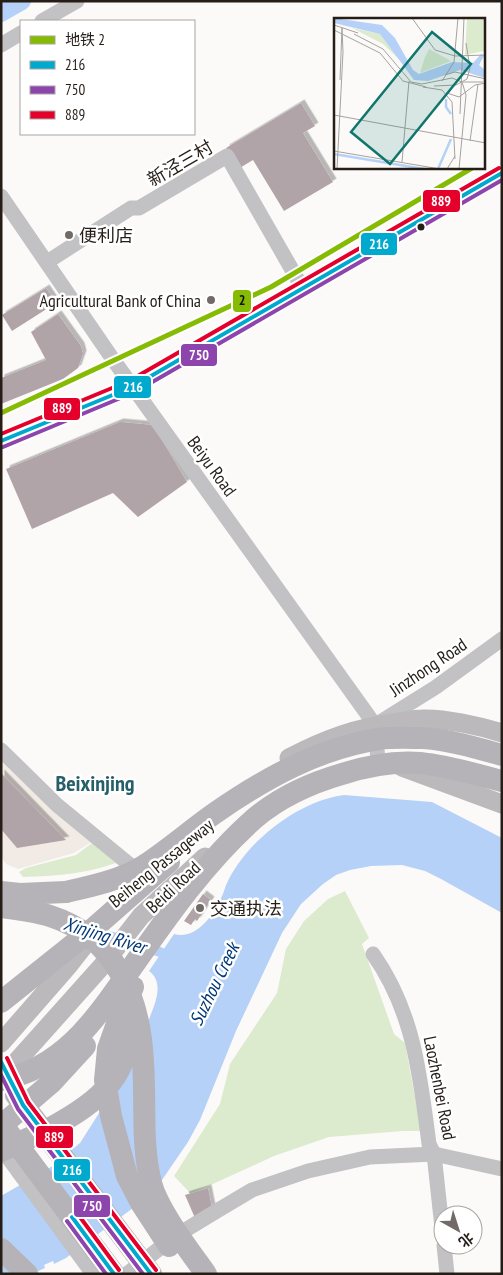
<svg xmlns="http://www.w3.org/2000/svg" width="503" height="1275" font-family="'PT Sans Narrow','Noto Sans SC',sans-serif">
<defs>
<filter id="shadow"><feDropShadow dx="3.5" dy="-3.5" stdDeviation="0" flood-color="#0004"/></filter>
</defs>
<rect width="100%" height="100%" fill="#fcfaf8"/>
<polygon fill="#f2eae5" points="1,756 93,841 74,853 18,869 6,864 1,857"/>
<g fill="#dceace">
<path d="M92,843L116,863C84,874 57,876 23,877L19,872L26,868L76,855Z"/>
<polygon points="345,891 369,938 362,944 394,1034 405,1043 421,1131 403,1131 329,1137 274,1156 191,1194 174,1176 220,1104 230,1064 277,993 286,949 304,921 328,899"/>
</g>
<path fill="#b5d1f8" d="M344,795L432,802L502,838V913L441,879L425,871L402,865L371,866L350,870L336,875L323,884L301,904L282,933L236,1031L200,1120L188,1142L162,1180L141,1202L66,1258L54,1264L53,1261L44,1265L45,1268L32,1274H1V1196L51,1167L80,1143L108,1099L142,1050L151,1031L146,1027C152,1010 167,984 149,971L174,934C196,940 213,916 221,898C224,893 225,886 228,881C233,870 242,858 250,849C274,823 308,800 344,795Z"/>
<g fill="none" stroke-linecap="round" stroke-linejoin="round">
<polyline stroke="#b5d1f8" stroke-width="10" points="91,930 160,952 172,959"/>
<polyline stroke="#b5d1f8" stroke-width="18" points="1,13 22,1"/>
</g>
<g fill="#b1a4a9" filter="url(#shadow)">
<polygon points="301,103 315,126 303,133 333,182 284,211 253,160 238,169 226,148"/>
<polygon points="46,288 56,303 12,331 2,315"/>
<polygon points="58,314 81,346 83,354 78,368 63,379 1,404 1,378 46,360 31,332"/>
<polygon points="120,422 153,425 187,482 138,517 113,493 32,529 6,469"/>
<polygon points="1,773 66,840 17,848 1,829"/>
<polygon points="203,894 211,900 197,921 195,919 191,925 184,921"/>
<polygon points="208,1188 212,1208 195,1218 185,1195"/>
</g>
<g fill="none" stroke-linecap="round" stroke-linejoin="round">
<g stroke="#c2c1c3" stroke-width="15">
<polyline points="42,21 77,1"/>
<polyline points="1,45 21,33"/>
<polyline points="1,196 112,358 375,725 378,761"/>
<polyline points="47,262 131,208 139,208 227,156 303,289"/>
<polyline points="377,724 436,687 502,639"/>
<polyline points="1,750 57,805 141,874"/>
<path d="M373,954C414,1012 420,1075 429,1144L434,1154L443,1237"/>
<polyline points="1,1148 93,1274"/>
<polyline points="444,1245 447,1274"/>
<polyline points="127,1274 174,1237 215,1212 252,1190 308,1171 370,1157 434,1154 502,1169"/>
</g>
<g stroke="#bbb9bc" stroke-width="19">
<polyline points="1,441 132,387 502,173"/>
<path d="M289,758C327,738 356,728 399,722C406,721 414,719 422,719C444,718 480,726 502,733"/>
<polyline points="402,767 502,804"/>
<polyline points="1,1043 69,965 91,937"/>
<polyline points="1,1079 102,966 141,916 205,857"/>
</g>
<g stroke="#b5b3b7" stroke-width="22">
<polyline points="1,892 20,894 66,892"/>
<polyline points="5,1128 114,1274"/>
<path d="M49,1129C104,1099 132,1074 132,1009"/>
<polyline points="1,1249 27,1274"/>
</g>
<g stroke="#b5b3b7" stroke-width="22">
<path d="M66,892C93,886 121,880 145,865C169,849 191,830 215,813C264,779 319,748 379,739C393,737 410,738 424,738C450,740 477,748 502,755"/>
<path d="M1,907C18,909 34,911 50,916C116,937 140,998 143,1062C146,1102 141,1143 151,1183C158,1210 189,1250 206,1274"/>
<polyline points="133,987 120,1015 108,1049 105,1080 111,1116 127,1176 141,1203 169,1246"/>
<polyline points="1,1002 95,927 169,862"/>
<path d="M1,1080C64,1068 96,1018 130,970C167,917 206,861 255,818C280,797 311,783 342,774C367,766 394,761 420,763C448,766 475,774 502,781"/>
<polyline points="16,1095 151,1274"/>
<polyline points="1,1126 51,1083 85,1046"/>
<polyline points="1,1151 49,1129"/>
</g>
<g stroke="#fff" stroke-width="8">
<g id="bus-1">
<polyline points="1,441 132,387 502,173"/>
<polyline points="1,1062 23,1105 151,1274"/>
<polyline points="72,1217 114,1274"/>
</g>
</g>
<g stroke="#fff" stroke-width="8">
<g id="bus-2">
<polyline points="3,447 135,392 502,180"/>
<polyline points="1,1075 18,1109 143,1274"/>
<polyline points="67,1221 106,1274"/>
</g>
</g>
<g stroke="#fff" stroke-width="8">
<g id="bus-3">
<polyline points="1,434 129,381 499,168"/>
<polyline points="7,1058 28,1102 156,1270"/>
<polyline points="77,1213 119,1270"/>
</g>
</g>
<use href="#bus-1" stroke="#00a9ce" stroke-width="4"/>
<use href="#bus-2" stroke="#8e44ad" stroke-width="4"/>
<use href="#bus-3" stroke="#e4002b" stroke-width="4"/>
<g stroke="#fff" stroke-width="9">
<polyline id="metro-1" points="1,413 271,287 472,168"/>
</g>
<use href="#metro-1" stroke="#86bb03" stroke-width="5"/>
</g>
<circle fill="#261d17" stroke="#fff" stroke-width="2" cx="421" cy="227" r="4.5"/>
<g fill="#716a66" stroke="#fff" stroke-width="2">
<circle cx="69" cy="235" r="5"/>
<circle cx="211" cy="300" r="5"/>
<circle cx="200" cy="908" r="5"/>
</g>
<g text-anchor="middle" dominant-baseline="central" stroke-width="5" stroke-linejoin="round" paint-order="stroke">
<g font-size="18" fill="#261d17" stroke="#fff">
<text transform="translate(180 163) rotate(-30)">新泾三村</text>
<text transform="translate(212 466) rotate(54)">Beiyu Road</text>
<text transform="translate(428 667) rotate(-34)">Jinzhong Road</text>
<text transform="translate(161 863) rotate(-39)">Beiheng Passageway</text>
<text transform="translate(173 887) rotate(-43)">Beidi Road</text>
<text transform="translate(440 1088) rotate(79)">Laozhenbei Road</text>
</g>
<g font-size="18" fill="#261d17" stroke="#fff" text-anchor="start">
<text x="79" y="235">便利店</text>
<text x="201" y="300" text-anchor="end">Agricultural Bank of China</text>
<text x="210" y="908">交通执法</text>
</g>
<g font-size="19" font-style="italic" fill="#003878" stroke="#fff">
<text transform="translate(105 935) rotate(17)">Xinjing River</text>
<text transform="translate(214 984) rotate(-64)">Suzhou Creek</text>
</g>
<g font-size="22" font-weight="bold" fill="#275f68" stroke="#fff">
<text x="95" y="783">Beixinjing</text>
</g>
</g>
<g transform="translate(334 18)">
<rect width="151" height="151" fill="#fcfaf8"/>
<path d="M133,0H151L150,33L131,37ZM18,10L46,16L66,42L49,26ZM95,31L117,43L86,55L91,39Z" fill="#dceace"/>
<path d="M0,0L48,7L61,20L79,52L85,56L118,44L139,45L147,36L150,38L145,47L151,52V60L126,52L94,63L80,62L46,16L0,5Z" fill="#b5d1f8"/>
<path fill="none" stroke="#b5d1f8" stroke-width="2.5" d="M112,81V89L117,96M0,136L90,151M104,151L117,121"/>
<path fill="none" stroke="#a6a29e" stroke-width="1" d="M78,0L101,32L121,38L152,37M0,7L24,15M0,12L46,35L69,63L92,69M20,16L49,31L77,64L88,66L118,60L128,64L132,77L125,151M111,57L121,54L152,61M108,63L120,44L124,0M129,64H149M100,68L122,67L133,61L136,50L132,25M89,69L108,72L118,84L121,141M113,75L125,79L141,67L152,65M126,96L130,0M0,97L152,125M136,123L144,66M0,133L106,151M68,144L75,63M3,151L9,34L8,10L6,62M113,151L121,138"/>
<path fill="#0f766e" fill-opacity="0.15" stroke="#0f766e" stroke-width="2.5" d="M98,14L137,46L56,146L17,114Z"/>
<rect width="151" height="151" fill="none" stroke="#261d17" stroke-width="2.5"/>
</g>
<g stroke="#fff" stroke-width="2">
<rect x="422" y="189" width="39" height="24" rx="5" fill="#e4002b"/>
<rect x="360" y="232" width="38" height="24" rx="5" fill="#00a9ce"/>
<rect x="232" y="289" width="20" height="24" rx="5" fill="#86bb03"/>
<rect x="180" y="343" width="38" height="24" rx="5" fill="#8e44ad"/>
<rect x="113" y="375" width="39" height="24" rx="5" fill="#00a9ce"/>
<rect x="43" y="397" width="38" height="24" rx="5" fill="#e4002b"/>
<rect x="35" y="1125" width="39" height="24" rx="5" fill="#e4002b"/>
<rect x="53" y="1158" width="38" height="24" rx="5" fill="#00a9ce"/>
<rect x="73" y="1194" width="38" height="24" rx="5" fill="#8e44ad"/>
</g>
<g font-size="14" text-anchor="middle" font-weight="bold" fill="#fff">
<text x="441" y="206">889</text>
<text x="379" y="249">216</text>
<text x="199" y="360">750</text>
<text x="133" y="392">216</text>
<text x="62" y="413">889</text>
<text x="54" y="1142">889</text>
<text x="72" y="1175">216</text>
<text x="92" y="1211">750</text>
</g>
<g font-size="14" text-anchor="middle" font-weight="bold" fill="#111">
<text x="242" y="305">2</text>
</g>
<rect width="503" height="1275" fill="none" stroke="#261d17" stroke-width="5"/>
<rect x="20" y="20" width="175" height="115" fill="#ffffff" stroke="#a8a5a2"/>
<rect x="30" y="36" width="25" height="8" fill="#86bb03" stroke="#a8a5a2"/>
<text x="65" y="45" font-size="15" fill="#261d17">地铁 2</text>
<rect x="30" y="61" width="25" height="8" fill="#00a9ce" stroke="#a8a5a2"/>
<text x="65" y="70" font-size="15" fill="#261d17">216</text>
<rect x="30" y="86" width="25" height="8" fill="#8e44ad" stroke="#a8a5a2"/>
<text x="65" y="95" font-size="15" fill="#261d17">750</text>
<rect x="30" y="111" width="25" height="8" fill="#e4002b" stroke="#a8a5a2"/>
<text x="65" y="120" font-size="15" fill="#261d17">889</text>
<g transform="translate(458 1230) rotate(141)"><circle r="24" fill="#ffffff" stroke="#a8a5a2"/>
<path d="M0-4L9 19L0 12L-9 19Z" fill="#716a66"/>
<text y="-8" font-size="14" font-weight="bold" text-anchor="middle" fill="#261d17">北</text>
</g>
</svg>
